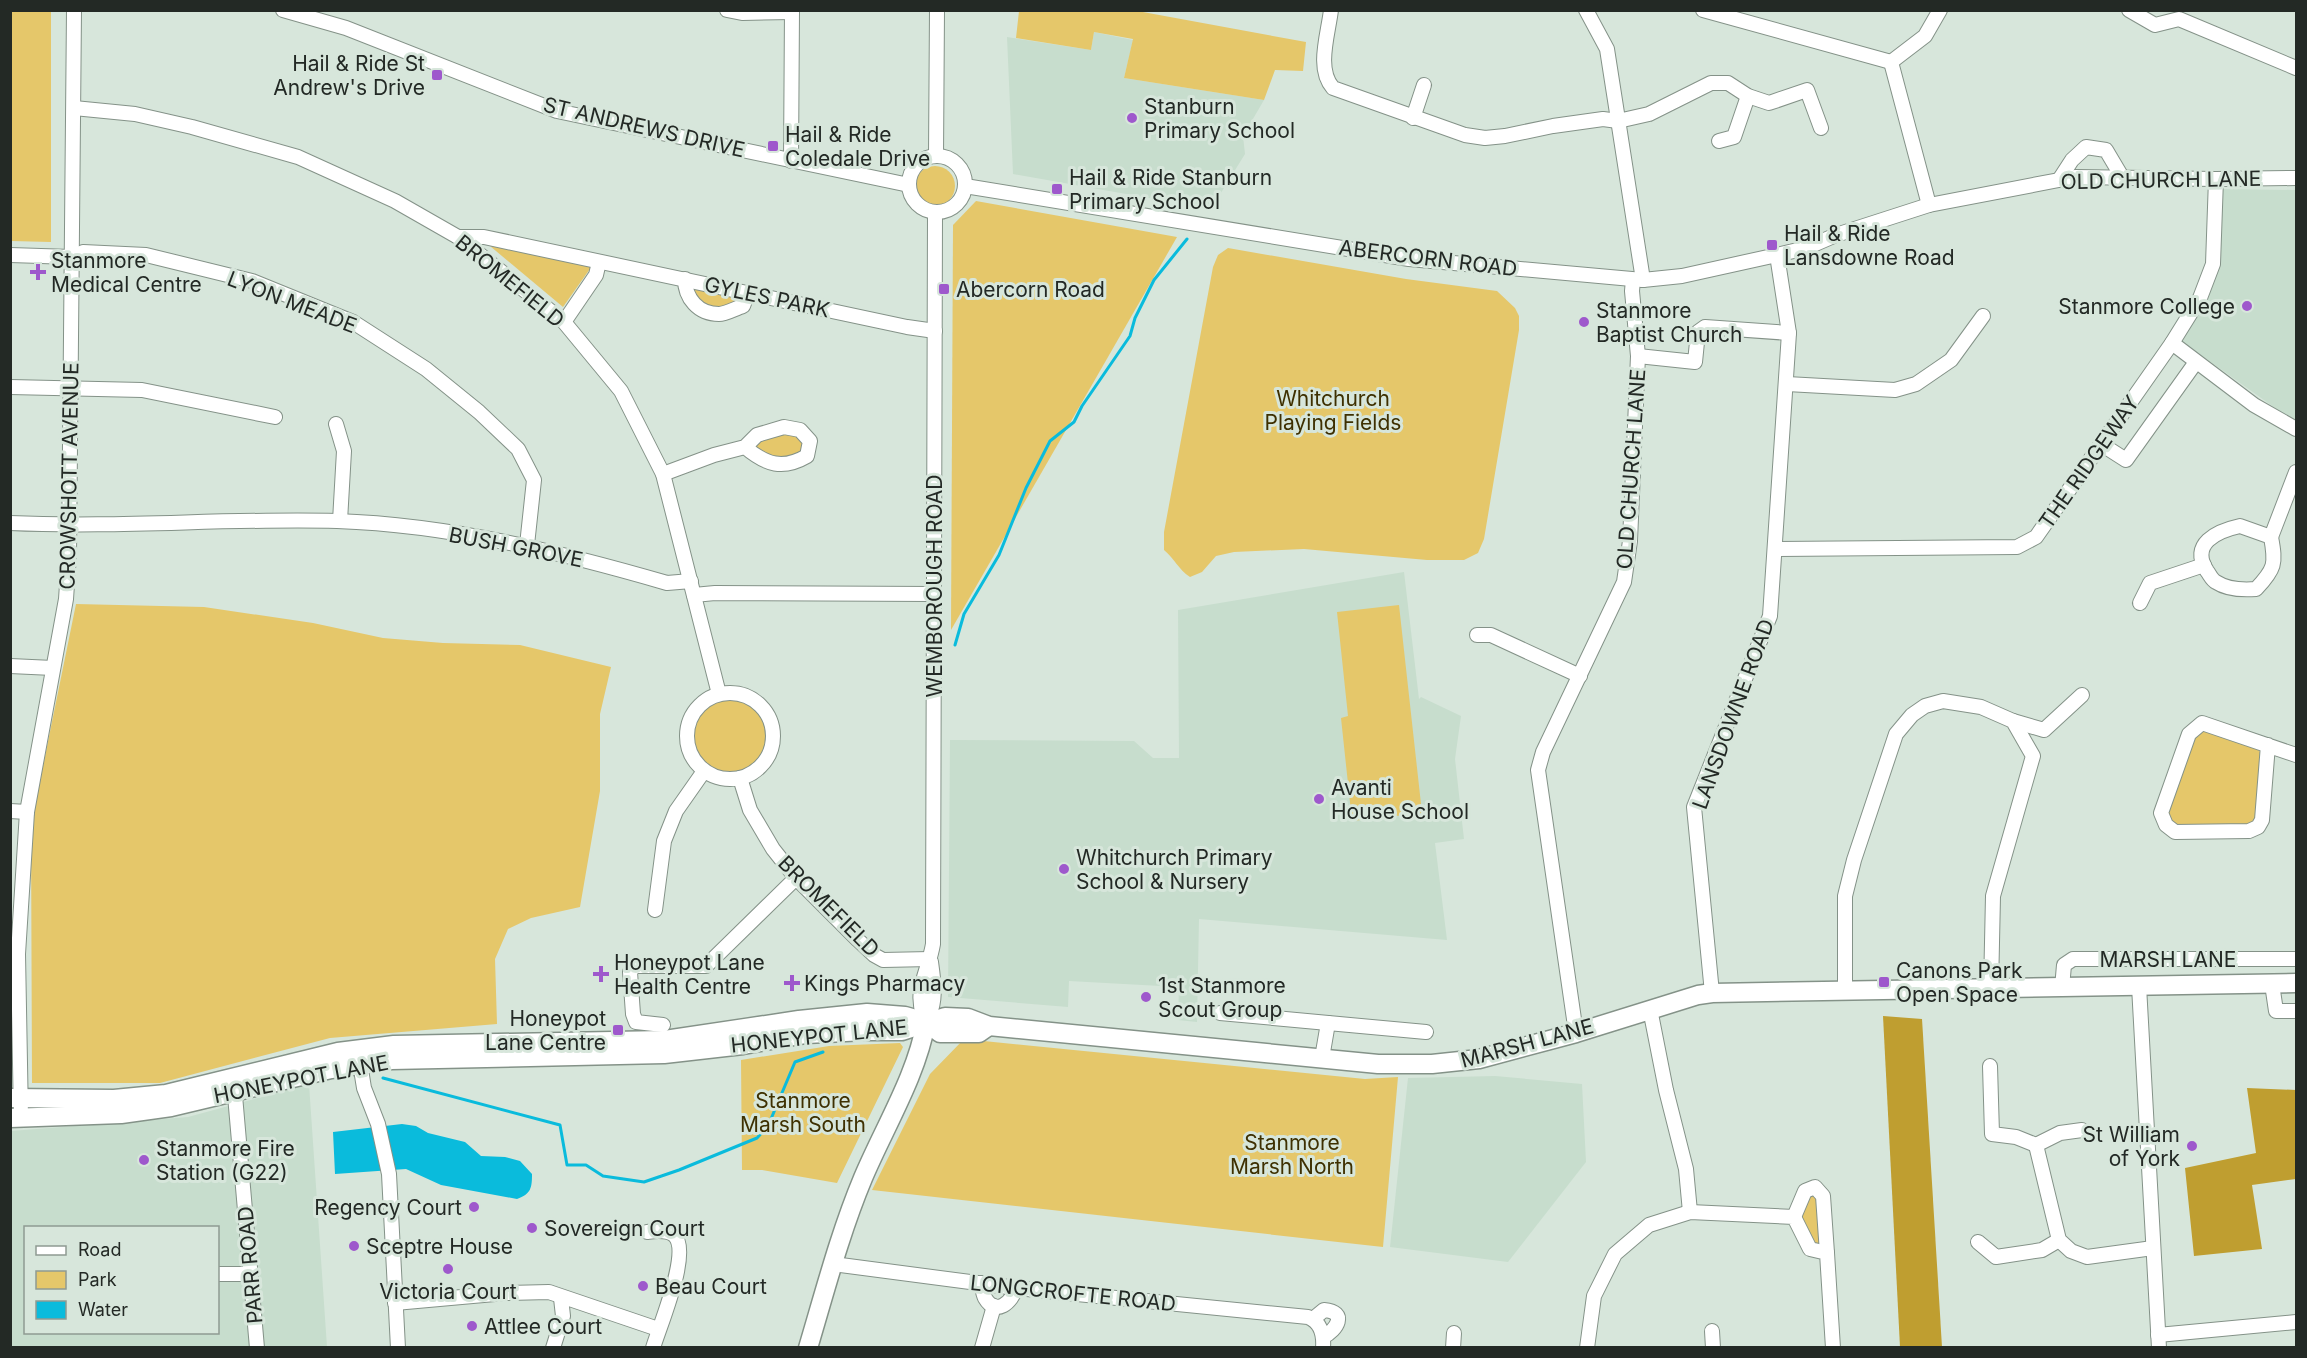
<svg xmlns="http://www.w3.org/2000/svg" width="2307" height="1358" font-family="Inter,sans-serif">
<rect width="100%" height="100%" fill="#d7e6db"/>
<g fill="#c7ddcd" fill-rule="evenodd">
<polygon points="1094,32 1133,40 1124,78 1264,100 1243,136 1245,154 1211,209 1013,174 1007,37 1091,50"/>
<polygon points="2220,189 2296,190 2296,423 2180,340 2215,273"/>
<polygon points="1404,572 1419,699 1421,697 1461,716 1455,759 1464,839 1435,843 1447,940 1199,919 1197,1022 1178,1020 1179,987 1069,981 1068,1007 948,997 950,740 1134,741 1153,758 1179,758 1178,610"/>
<polygon points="1495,1076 1582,1084 1586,1162 1508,1262 1390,1247 1408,1078"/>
<path d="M309,1084L327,1347L11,1348V1131L188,1117ZM26,1228H218V1332H26Z"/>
</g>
<g fill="#e5c76a">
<polygon points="11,10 51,11 51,242 11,241"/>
<polygon points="1132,10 1306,42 1303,71 1275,70 1264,100 1124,78 1133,39 1094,32 1091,50 1016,38 1019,11"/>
<circle cx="935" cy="186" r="20"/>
<polygon points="976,201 1177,237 951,630 953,225"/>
<polygon points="490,246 592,266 563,307"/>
<path d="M1228,248L1406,279L1497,291L1515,308L1519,316V330L1484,539L1478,553L1464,560H1427L1304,549L1234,552L1216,556L1202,572L1190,577C1178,569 1175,559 1164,550V532L1213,267L1218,255Z"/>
<polygon points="696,288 735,297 739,299 732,308 704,307 692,290"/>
<polygon points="785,432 799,438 804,444 797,460 757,456 752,443"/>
<polygon points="76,604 204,607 313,623 383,638 443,643 520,645 611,667 600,714 600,791 580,907 531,918 508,929 495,959 497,1024 330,1038 160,1083 32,1083 31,825"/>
<polygon points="1399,605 1422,813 1352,821 1341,718 1348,716 1337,612"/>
<circle cx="730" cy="737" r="38"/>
<polygon points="2206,729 2260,747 2259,816 2247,827 2177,827 2167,814 2191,738"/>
<polygon points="964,1039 1365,1079 1398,1077 1383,1247 872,1190 930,1074"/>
<polygon points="900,1043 903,1047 837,1183 762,1170 742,1170 741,1060 829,1046"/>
<polygon points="1809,1196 1818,1196 1820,1243 1813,1245 1800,1217"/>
</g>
<g fill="#bf9e30">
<polygon points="1883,1016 1922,1019 1942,1347 1900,1347"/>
<polygon points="2247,1088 2296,1090 2296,1179 2252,1185 2262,1249 2194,1256 2185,1168 2256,1153"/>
</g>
<path fill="#0abbdc" d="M402,1124L416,1126L428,1133L465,1142L481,1156L505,1157L520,1161L532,1174C532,1188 531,1194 517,1199L441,1185L406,1169L335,1174L333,1132Z"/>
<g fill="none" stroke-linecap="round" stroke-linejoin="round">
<g stroke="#0abbdc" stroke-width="3">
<polyline points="955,645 964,614 999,555 1026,488 1050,441 1074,422 1082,406 1130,336 1135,318 1154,280 1187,239"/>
<polyline points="383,1078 560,1125 567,1165 586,1165 603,1176 644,1182 679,1170 757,1138 768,1126 795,1062 823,1052"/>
</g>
<g stroke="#849288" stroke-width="16">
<g id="minor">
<polyline points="283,10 346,28 557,111 909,185"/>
<polyline points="727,10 742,13 792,12"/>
<path d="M1331,10C1328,35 1316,69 1333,88L1465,135L1485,138L1505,136L1553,126L1603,119L1618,121L1649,114L1711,83H1728L1748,96L1769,103L1807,90L1821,128"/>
<polyline points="1586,10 1607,49 1643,280"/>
<polyline points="1703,10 1891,62"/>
<polyline points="2129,10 2155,25 2179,19 2296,68"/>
<polyline points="1891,62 1929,205"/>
<polyline points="1891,62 1925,36 1940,10"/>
<polyline points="74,108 135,114 192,127 298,157 395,201 458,237 564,322 621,391 663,474 719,694"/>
<polyline points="1413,118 1424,85"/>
<polyline points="1719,141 1734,137 1748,96"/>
<polyline points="936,155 937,10"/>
<circle cx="937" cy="184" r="28"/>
<polyline points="791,161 792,10"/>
<polyline points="2059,180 2072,160 2086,147 2106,150 2122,177"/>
<polyline points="965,186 1409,259 1643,280 1682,276 1777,255 1806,248 1836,235 1929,205 2059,180 2076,177 2216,179 2296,178"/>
<polyline points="458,237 484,237 907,327 935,331"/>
<polyline points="10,255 72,257 83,252 146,255 252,281 353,322 426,369 479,412 518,449 534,480 527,545"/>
<path d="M685,279C685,298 698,314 719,314C726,314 736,308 743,306L748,293"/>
<polyline points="564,322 596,275 599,262"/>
<polyline points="2172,343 2254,405 2296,429"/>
<polyline points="1638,356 1695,362 1698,332 1705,327 1789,333"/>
<polyline points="1787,384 1895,390 1916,384 1951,360 1983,316"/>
<polyline points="10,387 142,390 275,417"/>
<polyline points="336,424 344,451 340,521"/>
<polyline points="2101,444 2126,460 2196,362"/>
<path d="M663,474L714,455L745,447L757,435L784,427L800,430L810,441L807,456C783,470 766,465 745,447"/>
<path d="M10,523C119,528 228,518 337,521C450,525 560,552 667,583L691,581"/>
<path d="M2240,526L2271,537C2276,564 2275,569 2256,589C2243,590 2228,590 2216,582C2212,580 2210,575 2207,571C2189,544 2217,531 2240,526Z"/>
<polyline points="2271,537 2296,472"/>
<polyline points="1775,549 2017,547 2036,537 2172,343 2200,298 2213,264 2216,179"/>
<polyline points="694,595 715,593 935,594"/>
<polyline points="2140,603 2150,583 2204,565"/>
<polyline points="1477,635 1491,635 1580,676"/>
<polyline points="10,666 53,668"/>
<circle cx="730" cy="736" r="43"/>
<polyline points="2013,721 2044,730 2082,695"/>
<polyline points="2268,745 2262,820 2258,827 2249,831 2175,832 2166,825 2161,813 2189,734 2202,723 2296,755"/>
<polyline points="740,778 750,810 773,849 796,878 858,940 874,955 883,960 930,959"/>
<polyline points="10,811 27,812"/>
<polyline points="655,910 664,841 676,811 704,771"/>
<polyline points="2272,984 2276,1011 2296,1011"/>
<polyline points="2139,986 2159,1348"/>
<polyline points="2062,988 2064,965 2073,959 2296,959"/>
<polyline points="1845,990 1845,896 1854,860 1896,734 1912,715 1925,706 1943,701 1981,707 2013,721 2033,756 1993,896 1991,989"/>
<polyline points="1712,993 1694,807 1770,616 1789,333 1777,255"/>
<polyline points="1650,1009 1666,1090 1686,1169 1690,1212"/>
<polyline points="1220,1013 1426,1032"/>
<path d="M926,1022C912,992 928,974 933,944L935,213"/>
<path d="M926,1022C937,1003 934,983 931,962"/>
<polyline points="663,1025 636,1022 633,1014 630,972 634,966 706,966 796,878"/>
<polyline points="1576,1033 1538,770 1543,752 1624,582 1630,541 1638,356 1632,291 1633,280"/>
<polyline points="359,1057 364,1088 378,1124 389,1174 398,1348"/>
<polyline points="1322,1058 1328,1023"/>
<polyline points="1990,1066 1992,1134 2016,1137 2036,1145 2060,1133 2082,1130"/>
<polyline points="234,1084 257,1348"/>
<polyline points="21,1118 18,954 27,812 66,599 69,555 74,10"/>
<polyline points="2036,1145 2059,1240 2071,1251 2087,1257 2153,1248"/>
<polyline points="1794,1217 1805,1191 1815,1187 1823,1196 1827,1253"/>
<path d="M647,1232C655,1231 666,1229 674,1235C692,1251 659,1327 653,1348"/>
<polyline points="1978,1242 1996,1257 2042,1250 2059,1240"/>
<path d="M833,1264L1016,1288L1308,1317C1321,1322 1324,1335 1323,1348"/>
<polyline points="218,1274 251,1274"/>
<path d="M981,1283C982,1287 983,1294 985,1298C996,1317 1012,1302 1016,1288"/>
<polyline points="395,1303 506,1293 549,1292 658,1329"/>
<path d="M1313,1319L1324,1310C1348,1312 1337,1330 1323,1337"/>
<polyline points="1712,1331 1713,1348"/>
<polyline points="2158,1335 2296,1322"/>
<polyline points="553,1348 563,1316 561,1298"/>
<polyline points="982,1348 994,1306"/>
<polyline points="1453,1348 1454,1333"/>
<polyline points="1587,1348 1594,1296 1615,1254 1649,1225 1690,1212 1794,1217 1810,1249 1827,1253 1833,1348"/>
</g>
</g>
<g stroke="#849288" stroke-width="21">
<g id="major">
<polyline points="10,1098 114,1099 166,1094 338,1052 394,1045 665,1040 799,1020 867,1013 905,1016 926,1022 940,1033 979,1033 989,1026"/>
<polyline points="10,1118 121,1114 171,1107 331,1069 391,1060 664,1054 743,1045 806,1034 865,1031 902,1031 945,1017 968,1018 989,1026 1378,1064 1432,1064 1479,1059 1576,1033 1698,995 1712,993 2296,983"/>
<path d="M808,1348C825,1291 840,1233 863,1178C884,1128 917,1075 926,1022"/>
</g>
</g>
<use href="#minor" stroke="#fff" stroke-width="14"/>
<use href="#major" stroke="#fff" stroke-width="18"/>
</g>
<g fill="#9e58cc" stroke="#d7e6db" stroke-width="2">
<rect x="431" y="69" width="12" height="12" rx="3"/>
<circle cx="1132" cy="118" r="6"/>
<rect x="767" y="140" width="12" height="12" rx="3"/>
<rect x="1051" y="183" width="12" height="12" rx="3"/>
<rect x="1766" y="239" width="12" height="12" rx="3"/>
<path d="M35 263h6v6h6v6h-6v6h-6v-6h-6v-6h6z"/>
<rect x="938" y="283" width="12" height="12" rx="3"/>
<circle cx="2247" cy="306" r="6"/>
<circle cx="1584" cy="322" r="6"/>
<circle cx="1319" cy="799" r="6"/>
<circle cx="1064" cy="869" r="6"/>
<path d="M598 965h6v6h6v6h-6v6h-6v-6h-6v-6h6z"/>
<rect x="1878" y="976" width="12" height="12" rx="3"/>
<path d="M789 974h6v6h6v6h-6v6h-6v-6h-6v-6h6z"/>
<circle cx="1146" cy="997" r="6"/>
<rect x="612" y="1024" width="12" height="12" rx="3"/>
<circle cx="2192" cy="1146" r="6"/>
<circle cx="144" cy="1160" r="6"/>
<circle cx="474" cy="1207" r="6"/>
<circle cx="532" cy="1228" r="6"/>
<circle cx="354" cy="1246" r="6"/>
<circle cx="448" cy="1269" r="6"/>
<circle cx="643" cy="1286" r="6"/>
<circle cx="472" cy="1326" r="6"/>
</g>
<g text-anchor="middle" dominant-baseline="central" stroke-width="6" stroke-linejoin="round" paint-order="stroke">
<g font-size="21" fill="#232925" stroke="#d7e6db" text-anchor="start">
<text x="425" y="63" text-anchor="end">Hail &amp; Ride St<tspan x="425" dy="24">Andrew's Drive</tspan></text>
<text x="1144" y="106">Stanburn<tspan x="1144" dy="24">Primary School</tspan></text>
<text x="785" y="134">Hail &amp; Ride<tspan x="785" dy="24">Coledale Drive</tspan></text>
<text x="1069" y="177">Hail &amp; Ride Stanburn<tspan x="1069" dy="24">Primary School</tspan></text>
<text x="1784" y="233">Hail &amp; Ride<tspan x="1784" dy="24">Lansdowne Road</tspan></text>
<text x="51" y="260">Stanmore<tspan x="51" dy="24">Medical Centre</tspan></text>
<text x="956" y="289">Abercorn Road</text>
<text x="2235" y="306" text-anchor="end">Stanmore College</text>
<text x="1596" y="310">Stanmore<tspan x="1596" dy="24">Baptist Church</tspan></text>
<text x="1331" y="787">Avanti<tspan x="1331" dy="24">House School</tspan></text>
<text x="1076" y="857">Whitchurch Primary<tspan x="1076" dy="24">School &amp; Nursery</tspan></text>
<text x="614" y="962">Honeypot Lane<tspan x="614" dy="24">Health Centre</tspan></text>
<text x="1896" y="970">Canons Park<tspan x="1896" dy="24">Open Space</tspan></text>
<text x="804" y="983">Kings Pharmacy</text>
<text x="1158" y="985">1st Stanmore<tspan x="1158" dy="24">Scout Group</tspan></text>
<text x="606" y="1018" text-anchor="end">Honeypot<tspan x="606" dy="24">Lane Centre</tspan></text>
<text x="2180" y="1134" text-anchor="end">St William<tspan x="2180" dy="24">of York</tspan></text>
<text x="156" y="1148">Stanmore Fire<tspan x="156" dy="24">Station (G22)</tspan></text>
<text x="462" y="1207" text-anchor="end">Regency Court</text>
<text x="544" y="1228">Sovereign Court</text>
<text x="366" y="1246">Sceptre House</text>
<text x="655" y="1286">Beau Court</text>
<text x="448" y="1291" text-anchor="middle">Victoria Court</text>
<text x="484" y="1326">Attlee Court</text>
</g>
<g font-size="21" fill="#232925" stroke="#d7e6db">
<text transform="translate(644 127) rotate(13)">ST ANDREWS DRIVE</text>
<text transform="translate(2161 180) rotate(-1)">OLD CHURCH LANE</text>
<text transform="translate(1428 258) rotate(7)">ABERCORN ROAD</text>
<text transform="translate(510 281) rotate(39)">BROMEFIELD</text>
<text transform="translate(767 297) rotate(12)">GYLES PARK</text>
<text transform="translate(292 302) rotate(21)">LYON MEADE</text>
<text transform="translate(2089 462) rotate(-55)">THE RIDGEWAY</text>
<text transform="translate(1631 469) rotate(-86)">OLD CHURCH LANE</text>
<text transform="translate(69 476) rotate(-89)">CROWSHOTT AVENUE</text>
<text transform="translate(516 547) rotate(11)">BUSH GROVE</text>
<text transform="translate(934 586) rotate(-90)">WEMBOROUGH ROAD</text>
<text transform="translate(1733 714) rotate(-70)">LANSDOWNE ROAD</text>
<text transform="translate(829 906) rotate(45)">BROMEFIELD</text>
<text x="2168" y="959">MARSH LANE</text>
<text transform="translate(819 1036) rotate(-6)">HONEYPOT LANE</text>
<text transform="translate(1527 1043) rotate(-15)">MARSH LANE</text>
<text transform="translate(301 1079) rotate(-11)">HONEYPOT LANE</text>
<text transform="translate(250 1265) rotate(-95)">PARR ROAD</text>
<text transform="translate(1073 1293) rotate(6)">LONGCROFTE ROAD</text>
</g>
<g font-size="21" fill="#3e3001" stroke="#d7e6db">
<text x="1333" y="398">Whitchurch<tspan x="1333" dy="24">Playing Fields</tspan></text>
<text x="803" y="1100">Stanmore<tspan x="803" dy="24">Marsh South</tspan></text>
<text x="1292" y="1142">Stanmore<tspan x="1292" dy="24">Marsh North</tspan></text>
</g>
</g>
<rect width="2307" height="1358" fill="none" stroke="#232925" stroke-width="24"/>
<rect x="24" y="1226" width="195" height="108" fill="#d7e6db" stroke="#8f9a92" stroke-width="1.5"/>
<rect x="36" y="1246" width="30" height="9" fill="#ffffff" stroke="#8f9a92" stroke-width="1.5"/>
<text x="78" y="1256" font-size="18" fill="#232925">Road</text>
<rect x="36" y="1271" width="30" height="18" fill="#e5c76a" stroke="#8f9a92" stroke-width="1.5"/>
<text x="78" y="1286" font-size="18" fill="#232925">Park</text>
<rect x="36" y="1301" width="30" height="18" fill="#0abbdc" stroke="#8f9a92" stroke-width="1.5"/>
<text x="78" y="1316" font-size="18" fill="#232925">Water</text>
</svg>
